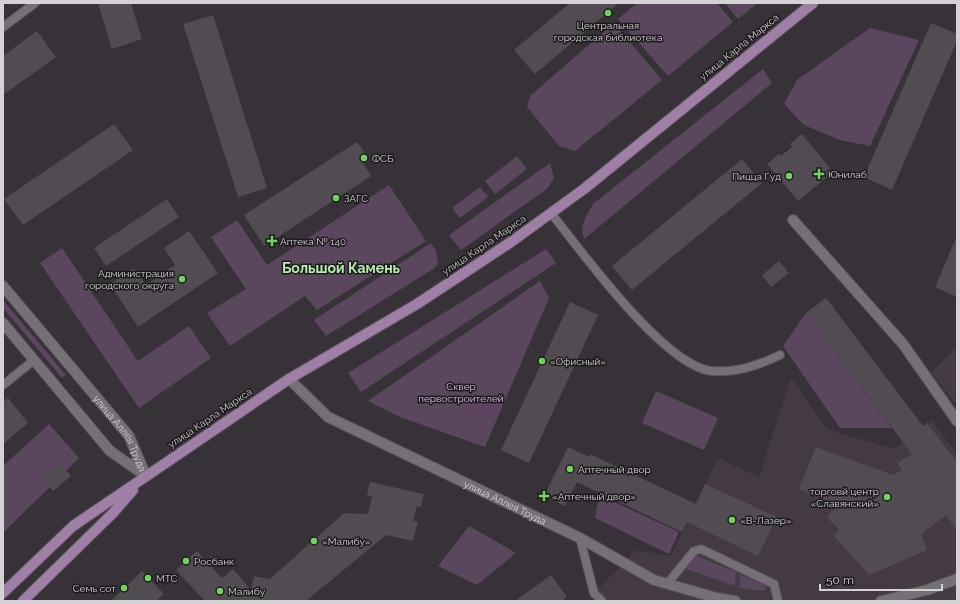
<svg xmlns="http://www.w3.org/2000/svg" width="960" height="604" font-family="Raleway,sans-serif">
<rect width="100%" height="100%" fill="#363237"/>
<g fill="#433a44">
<polygon points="957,346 957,405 931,373"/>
<polygon points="791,378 828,430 894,449 932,420 957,454 957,601 602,601 594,593 636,550 671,556 718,458 759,477"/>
</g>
<g fill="#5a475e">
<polygon points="637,3 717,3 733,22 668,76 618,19"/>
<polygon points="725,3 758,3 738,19"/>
<polygon points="614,23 662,80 575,151 559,146 527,107 530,96"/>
<polygon points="870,28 919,40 870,146 840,140 804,125 784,104 797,80"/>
<path d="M763,69L772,83L584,239C579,225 587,215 593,204Z"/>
<polygon points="517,156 527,169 495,194 485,181"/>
<polygon points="550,163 554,178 548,188 461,250 449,235"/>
<polygon points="389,185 426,241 317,310 305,296 230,346 207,313 246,289 211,237 237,220 267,265"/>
<polygon points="480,187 488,197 460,218 452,208"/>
<polygon points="431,243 436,251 438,264 433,269 326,336 314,320"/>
<polygon points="62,248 138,361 189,326 211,358 139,408 40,263"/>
<polygon points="546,249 556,263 361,392 348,373"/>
<polygon points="540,281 549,298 485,447 400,417 368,401"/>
<polygon points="3,300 66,375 62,378 3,308"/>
<polygon points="806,313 892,428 840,428 783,346"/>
<polygon points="656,391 718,418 704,450 642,423"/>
<polygon points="49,424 79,458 3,533 3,466"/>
<polygon points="599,495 679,532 669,554 595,518"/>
<polygon points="469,526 516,553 477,585 438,566"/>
<polygon points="694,555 736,572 735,586 684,568"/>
<polygon points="740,575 766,584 765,591 740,588"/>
</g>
<g fill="#514c52">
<polygon points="98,3 131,3 142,39 112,49"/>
<polygon points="570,3 619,3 535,74 514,50"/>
<polygon points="213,15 267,188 238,197 183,24"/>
<polygon points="931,23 957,34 957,41 892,190 864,177"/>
<polygon points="37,31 56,57 3,95 3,56"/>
<polygon points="114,124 133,150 23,225 4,199"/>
<polygon points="802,134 833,172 798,201 767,164 779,154 781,156 792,147 790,144"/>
<polygon points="357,142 367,156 361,160 371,176 264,246 244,215"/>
<polygon points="742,159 762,183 632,290 612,266"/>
<polygon points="167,199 179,217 106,266 94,248"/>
<polygon points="189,231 218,273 138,327 110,284 134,268 146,285 175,265 164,248"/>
<polygon points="957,236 957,297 935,287"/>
<polygon points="779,261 789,273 771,287 762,275"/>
<polygon points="826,298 923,426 927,423 957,462 957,530 946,515 921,534 927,550 869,575 834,536 839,530 827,517 837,505 799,489 816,447 893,475 902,470 897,463 912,454 806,313"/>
<polygon points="570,302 598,315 529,463 501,450"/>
<polygon points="8,398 28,423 3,444 3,402"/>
<polygon points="568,447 589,457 590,454 696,504 705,484 777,517 758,556 687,522 682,532 577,482 565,506 544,496"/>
<polygon points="59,462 71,476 53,491 41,477"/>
<polygon points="370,482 424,494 421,507 417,506 413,521 418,522 413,541 386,535 306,601 205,601 176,570 197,551 222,578 233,569 251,590 254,576 270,579 344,513 368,514 372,496 367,496"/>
<polygon points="142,571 164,594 156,601 111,601"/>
<polygon points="551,575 567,597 562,601 515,601"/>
</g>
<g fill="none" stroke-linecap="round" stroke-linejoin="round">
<g stroke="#555056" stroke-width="10">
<g id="lane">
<polyline points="3,27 35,3"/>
<path d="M551,213C581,251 665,367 712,371C737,373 759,365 780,355"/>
<polyline points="3,385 34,360"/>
<polyline points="580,538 594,593 602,601"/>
<polyline points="667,584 694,551 701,549 774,584 778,601"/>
</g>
</g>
<g stroke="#555056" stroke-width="12">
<polyline id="street" points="793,220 903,344 957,421"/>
</g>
<g stroke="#555056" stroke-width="12">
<g id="secondary">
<path id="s1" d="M3,286L129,436L146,476"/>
<polyline points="3,323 110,451 146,476"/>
<path id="s2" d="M289,379L328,417L580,538L654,580L717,598L735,601"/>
<polyline points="881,601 927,590 957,579"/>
</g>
</g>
<g stroke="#555056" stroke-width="12">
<g id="primary">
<polyline points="3,593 73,526 289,379 417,304 511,242 584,189 813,3"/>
<polyline points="23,601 113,513 133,490"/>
</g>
</g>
<use href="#lane" stroke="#756f76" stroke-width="8"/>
<use href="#street" stroke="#756f76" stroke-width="10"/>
<use href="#secondary" stroke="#756f76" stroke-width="10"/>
<use href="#primary" stroke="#9f7fa5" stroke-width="10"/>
</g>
<g fill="#71d35e" stroke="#1d1a1d" stroke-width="1.5">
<circle cx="608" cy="13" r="4"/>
<circle cx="364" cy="158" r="4"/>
<path d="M817 168h4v4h4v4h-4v4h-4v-4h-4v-4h4z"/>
<circle cx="789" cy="176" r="4"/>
<circle cx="336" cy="198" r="4"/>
<path d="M270 235h4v4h4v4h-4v4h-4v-4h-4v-4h4z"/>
<circle cx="182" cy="279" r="4"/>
<circle cx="542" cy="361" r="4"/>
<circle cx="570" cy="469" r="4"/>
<path d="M542 490h4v4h4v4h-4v4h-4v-4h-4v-4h4z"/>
<circle cx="887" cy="497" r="4"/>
<circle cx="732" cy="520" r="4"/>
<circle cx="314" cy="541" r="4"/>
<circle cx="186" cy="561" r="4"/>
<circle cx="148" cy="578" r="4"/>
<circle cx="124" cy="588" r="4"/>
<circle cx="220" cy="591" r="4"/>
</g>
<g text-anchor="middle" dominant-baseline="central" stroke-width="3" stroke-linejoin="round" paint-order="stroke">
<g font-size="10" fill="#d5d2d6" stroke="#1d1a1d" text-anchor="start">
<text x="608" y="25" text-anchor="middle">Центральная<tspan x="608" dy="12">городская библиотека</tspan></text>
<text x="372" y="158">ФСБ</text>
<text x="828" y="174">Юнилаб</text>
<text x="781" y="176" text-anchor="end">Пицца Гуд</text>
<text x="344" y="198">ЗАГС</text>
<text x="280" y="241">Аптека № 140</text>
<text x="174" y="273" text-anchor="end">Администрация<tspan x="174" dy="12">городского округа</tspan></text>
<text x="550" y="361">«Офисный»</text>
<text x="578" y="469">Аптечный двор</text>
<text x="879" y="491" text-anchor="end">торговй центр<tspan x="879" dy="12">«Славянский»</tspan></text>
<text x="552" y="496">«Аптечный двор»</text>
<text x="740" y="520">«В-Лазер»</text>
<text x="322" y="541">«Малибу»</text>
<text x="194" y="561">Росбанк</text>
<text x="156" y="578">МТС</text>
<text x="116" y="588" text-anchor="end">Семь сот</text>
<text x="228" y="591">Малибу</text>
</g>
<g font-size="10" fill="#d5d2d6" stroke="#1d1a1d">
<text transform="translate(739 47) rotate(-39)">улица Карла Маркса</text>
<text transform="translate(484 245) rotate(-34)">улица Карла Маркса</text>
<text transform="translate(210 418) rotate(-34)">улица Карла Маркса</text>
<text stroke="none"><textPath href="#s1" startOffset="189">улица Аллея Труда</textPath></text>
<text stroke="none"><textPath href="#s2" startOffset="251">улица Аллея Труда</textPath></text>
</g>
<g font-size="10" fill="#e6baef" stroke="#1d1a1d">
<text x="461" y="386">Сквер<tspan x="461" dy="12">первостроителей</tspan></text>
</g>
<g font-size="14" font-weight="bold" fill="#b7ecad" stroke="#1d1a1d">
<text x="341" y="268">Большой Камень</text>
</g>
</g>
<rect width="960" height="604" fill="none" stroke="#d5d2d6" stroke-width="8"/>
<path d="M820 584v6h122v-6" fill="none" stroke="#d5d2d6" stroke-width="2"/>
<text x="826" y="584" font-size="12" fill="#d5d2d6" stroke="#1d1a1d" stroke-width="3" paint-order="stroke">50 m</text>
</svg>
